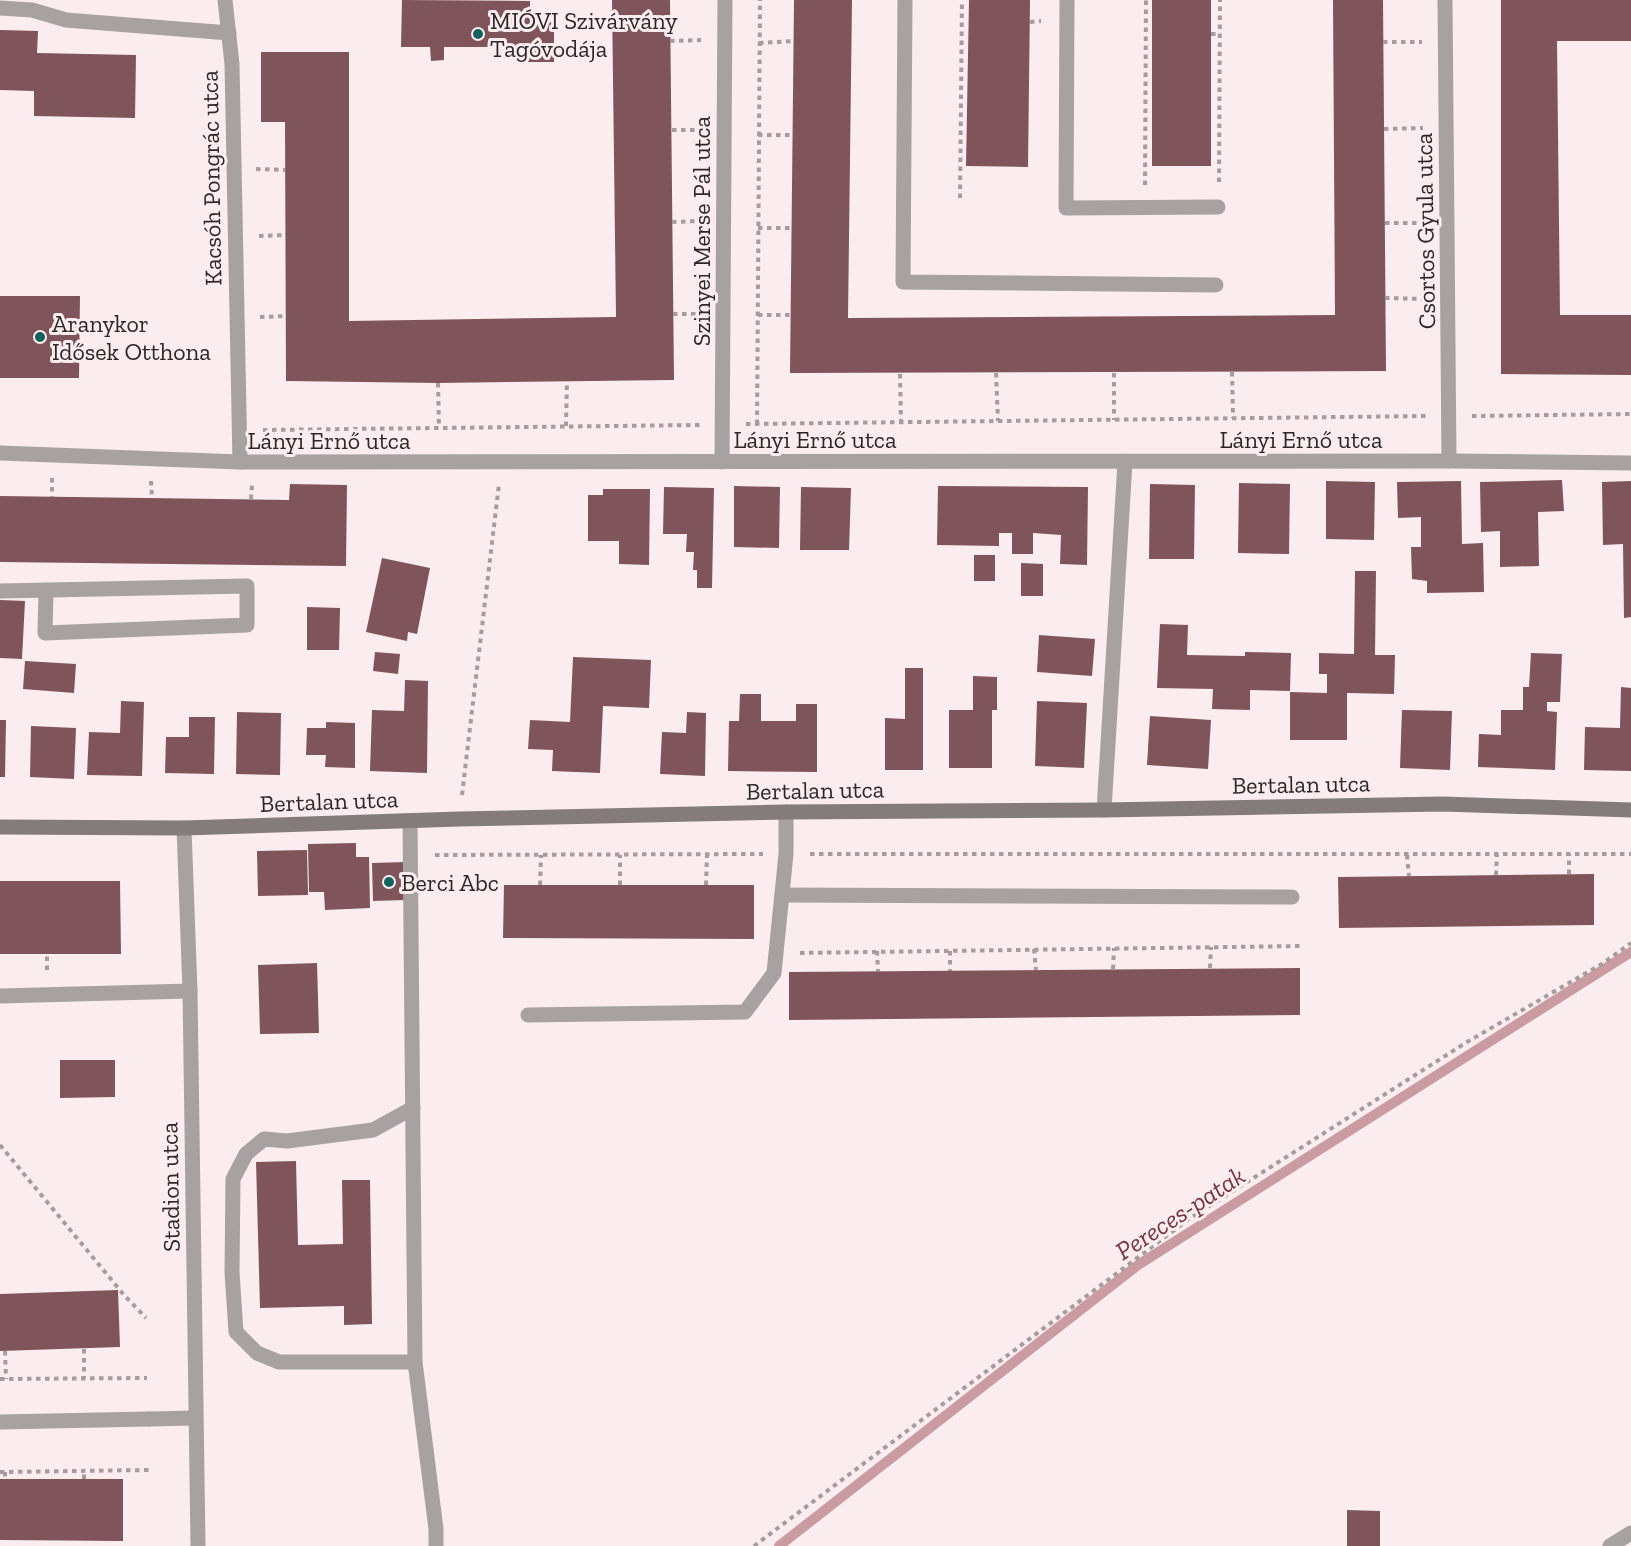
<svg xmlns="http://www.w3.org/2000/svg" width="1631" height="1546" font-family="'Zilla Slab',serif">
<rect width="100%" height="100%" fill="#fbedef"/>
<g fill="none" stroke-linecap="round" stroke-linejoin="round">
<polyline stroke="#ca9ca2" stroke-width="10" points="779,1546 1138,1265 1631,952"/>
</g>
<g fill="#7f555b">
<polygon points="402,0 530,1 530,22 554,22 554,62 524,62 524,47 444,47 444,60 431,61 430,47 401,47"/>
<polygon points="612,0 670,0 674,380 438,383 286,381 285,122 261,122 261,52 349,52 349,321 616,317"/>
<polygon points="794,0 852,0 848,318 1335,315 1333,0 1383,0 1386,371 790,373"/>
<polygon points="969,0 1030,0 1028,167 966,166"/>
<rect x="1152" y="0" width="59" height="166"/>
<polygon points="1501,0 1631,0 1631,41 1557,41 1560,315 1631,315 1631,375 1501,374"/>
<polygon points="0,30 38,31 37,53 136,55 135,118 34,116 34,91 0,90"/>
<polygon points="0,296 80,296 79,378 0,378"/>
<polygon points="1562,480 1564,511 1538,512 1539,566 1500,567 1500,531 1481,532 1480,482"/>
<polygon points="1326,481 1375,482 1374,540 1326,539"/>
<polygon points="1461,481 1462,544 1483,543 1484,592 1427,593 1427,581 1412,579 1411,547 1421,547 1421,517 1398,518 1397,482"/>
<polygon points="1631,481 1631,617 1624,618 1623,544 1603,545 1602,482"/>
<polygon points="1239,483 1290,484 1289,554 1238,553"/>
<polygon points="290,484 347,485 346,566 0,562 0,496 289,500"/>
<polygon points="1150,484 1195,485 1194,559 1149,559"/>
<polygon points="734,486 780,487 779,548 734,547"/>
<polygon points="938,486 1088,487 1087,565 1060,564 1061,535 1033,533 1033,554 1012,554 1012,533 999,533 999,546 937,545"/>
<polygon points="664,487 714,488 712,588 697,588 697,570 693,570 694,552 686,552 687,534 663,534"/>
<polygon points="801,487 851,488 849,550 800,550"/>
<polygon points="603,489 650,489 649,565 619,564 619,541 588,541 588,495 603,495"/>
<rect x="974" y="555" width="21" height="26"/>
<polygon points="382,558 430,568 417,634 408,632 407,641 366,632"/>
<polygon points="1021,563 1043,564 1043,596 1021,596"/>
<polygon points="1355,571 1376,571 1375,655 1395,655 1394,694 1347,693 1347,740 1290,740 1290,692 1327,693 1327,674 1319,674 1319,653 1354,654"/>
<polygon points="0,600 25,601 22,659 0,658"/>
<polygon points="307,607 340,608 339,650 307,650"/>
<polygon points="1160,624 1188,625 1187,655 1245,656 1245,652 1291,653 1290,691 1250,690 1250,710 1212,709 1213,689 1157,688"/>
<polygon points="1039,635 1095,639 1092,676 1037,672"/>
<polygon points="375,652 400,654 398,674 373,671"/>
<polygon points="1531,653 1562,654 1560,702 1547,702 1547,711 1557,712 1555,770 1478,767 1479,734 1501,735 1501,710 1523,710 1523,687 1529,687"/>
<polygon points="573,657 651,660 649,708 603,706 600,773 552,771 553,750 528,749 530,720 570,722"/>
<polygon points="25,661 76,664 74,693 23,689"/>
<polygon points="905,668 923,668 923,770 885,770 885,718 905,719"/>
<polygon points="973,676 997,677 997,710 992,710 992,768 949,768 949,710 973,710"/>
<polygon points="405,680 428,681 427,773 370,771 372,710 404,711"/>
<polygon points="1621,687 1631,688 1631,771 1584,770 1585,727 1620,728"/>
<polygon points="740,694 761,694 761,721 796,721 796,704 817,704 817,772 728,771 729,721 739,721"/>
<polygon points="121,701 144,702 142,776 87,775 89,732 120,733"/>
<polygon points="1037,701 1087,703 1084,768 1035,766"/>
<polygon points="1402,710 1452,711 1450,770 1400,768"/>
<polygon points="237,712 281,713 280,775 236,774"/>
<polygon points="687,712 706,713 705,776 660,774 662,732 686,733"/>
<polygon points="1150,716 1211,720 1208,769 1147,765"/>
<polygon points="189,717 215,717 214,774 165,773 166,737 189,737"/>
<polygon points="0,720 6,720 5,777 0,777"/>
<polygon points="326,722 355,723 355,768 325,767 326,755 306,755 307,728 326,728"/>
<polygon points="31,726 76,728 74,779 30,777"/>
<polygon points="356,843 356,857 369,857 370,908 325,910 324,892 309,892 308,844"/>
<polygon points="307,850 308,895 258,896 257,851"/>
<polygon points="406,862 406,900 373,901 372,863"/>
<polygon points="1594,874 1594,925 1339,928 1338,877"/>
<polygon points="0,881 120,881 121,954 0,954"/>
<polygon points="504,885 754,885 754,939 503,938"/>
<polygon points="317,963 319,1033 260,1034 258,965"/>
<polygon points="1300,968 1300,1015 789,1020 789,972"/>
<polygon points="60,1060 115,1060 115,1097 60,1098"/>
<polygon points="296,1161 298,1245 343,1244 342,1180 370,1180 372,1324 344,1325 344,1306 260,1308 256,1162"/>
<polygon points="118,1290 120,1347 0,1351 0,1294"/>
<polygon points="0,1479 123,1479 123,1541 0,1540"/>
<polygon points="1347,1510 1380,1511 1380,1546 1347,1546"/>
</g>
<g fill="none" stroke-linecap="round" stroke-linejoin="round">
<g stroke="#a69c9d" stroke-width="4" stroke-dasharray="4.5 4.5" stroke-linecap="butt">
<polyline points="1030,22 1041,21"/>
<polyline points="1211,34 1220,34"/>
<polyline points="670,41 701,40"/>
<polyline points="1383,42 1422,42"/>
<polyline points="759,43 793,41"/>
<polyline points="1384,129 1423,128"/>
<polyline points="672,130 699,130"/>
<polyline points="758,135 792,135"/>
<polyline points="256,169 285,170"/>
<polyline points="1219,182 1220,0"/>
<polyline points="1145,185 1146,0"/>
<polyline points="960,198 962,0"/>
<polyline points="672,222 700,221"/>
<polyline points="1385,223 1423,223"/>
<polyline points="758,228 791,228"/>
<polyline points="259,236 286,235"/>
<polyline points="1385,298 1425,299"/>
<polyline points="673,314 700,314"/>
<polyline points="758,315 791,315"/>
<polyline points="260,317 286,316"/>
<polyline points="1232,372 1233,418"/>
<polyline points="996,373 998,421"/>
<polyline points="1114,373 1114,420"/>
<polyline points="900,374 901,422"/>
<polyline points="438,383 439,428"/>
<polyline points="1472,416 1631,414"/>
<polyline points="746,424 1426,416"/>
<polyline points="757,424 760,0"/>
<polyline points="566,426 567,381"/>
<polyline points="263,430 700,425"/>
<polyline points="52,478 52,497"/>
<polyline points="151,481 152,498"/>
<polyline points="251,499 252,485"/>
<polyline points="462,795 499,484"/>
<polyline points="810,854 1631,854"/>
<polyline points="435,855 763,854"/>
<polyline points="1407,855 1409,876"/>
<polyline points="1569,874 1569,854"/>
<polyline points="1496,875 1497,855"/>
<polyline points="540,885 541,855"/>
<polyline points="620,885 620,855"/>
<polyline points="706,885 707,854"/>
<polyline points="1034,949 1036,970"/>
<polyline points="877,951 878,971"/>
<polyline points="950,951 950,971"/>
<polyline points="800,953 1303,946"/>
<polyline points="1210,968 1211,947"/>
<polyline points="1113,969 1114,948"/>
<polyline points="47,970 47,954"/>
<polyline points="0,1145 124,1295 146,1318"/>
<polyline points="84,1349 84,1378"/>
<polyline points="5,1351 6,1379"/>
<polyline points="0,1379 147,1378"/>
<polyline points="0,1472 149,1470"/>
<polyline points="5,1472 5,1479"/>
<polyline points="84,1479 84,1471"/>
<polyline points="754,1546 1189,1219 1467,1042 1602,964 1631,943"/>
</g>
<g stroke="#a7a1a2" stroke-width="15">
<polyline points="905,0 903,282 1216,285"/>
<polyline points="1067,0 1066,208 1218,207"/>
<polyline points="0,8 32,10 66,20 229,33"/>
<polyline points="0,591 247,586 247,625 45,633 46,590"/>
<polyline points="410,821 415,1362 436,1529 436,1546"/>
<polyline points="782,895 1292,897"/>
<polyline points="0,996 190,991"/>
<polyline points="528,1015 745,1012 774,973 786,854 786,812"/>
<polyline points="413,1108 373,1130 287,1141 264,1139 246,1154 233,1179 232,1272 236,1332 257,1353 279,1362 415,1362"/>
<polyline points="0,1422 149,1419"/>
<polyline points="1610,1546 1631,1533"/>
</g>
<g stroke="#a7a1a2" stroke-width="15">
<polyline points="225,0 232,64 240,462"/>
<polyline points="1445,0 1449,461"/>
<polyline points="0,453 240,462 1449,461 1631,463"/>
<polyline points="722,462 725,0"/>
<polyline points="1104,810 1125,462"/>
<polyline points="184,828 190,991 198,1546"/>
<polyline points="149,1419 195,1418"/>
</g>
<polyline stroke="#837b7c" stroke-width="15" points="0,827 184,828 459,819 786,812 1104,810 1443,804 1631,810"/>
</g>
<g fill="#13625e" stroke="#fbedef" stroke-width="2">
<circle cx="478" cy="34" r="6"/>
<circle cx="40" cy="337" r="6"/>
<circle cx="389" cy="882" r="6"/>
</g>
<g text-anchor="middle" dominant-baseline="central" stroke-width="6" stroke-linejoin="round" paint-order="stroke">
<g font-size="24" fill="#2c2728" stroke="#fbedef" text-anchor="start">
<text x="490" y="20">MIÓVI Szivárvány<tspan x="490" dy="28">Tagóvodája</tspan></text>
<text x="52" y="323">Aranykor<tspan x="52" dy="28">Idősek Otthona</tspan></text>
<text x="401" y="882">Berci Abc</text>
</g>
<g font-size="24" fill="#2c2728" stroke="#fbedef">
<text transform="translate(211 178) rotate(-91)">Kacsóh Pongrác utca</text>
<text transform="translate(701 231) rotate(-90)">Szinyei Merse Pál utca</text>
<text transform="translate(1425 231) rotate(-91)">Csortos Gyula utca</text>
<text x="815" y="439">Lányi Ernő utca</text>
<text x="1301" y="439">Lányi Ernő utca</text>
<text x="329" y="440">Lányi Ernő utca</text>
<text transform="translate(1301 784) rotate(-1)">Bertalan utca</text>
<text transform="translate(815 790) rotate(-1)">Bertalan utca</text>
<text transform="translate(329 801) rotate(-2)">Bertalan utca</text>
<text transform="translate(170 1187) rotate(-91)">Stadion utca</text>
</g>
<g font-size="26" font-style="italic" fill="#733742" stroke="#fbedef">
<text transform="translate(1180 1213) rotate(-33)">Pereces-patak</text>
</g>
</g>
</svg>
